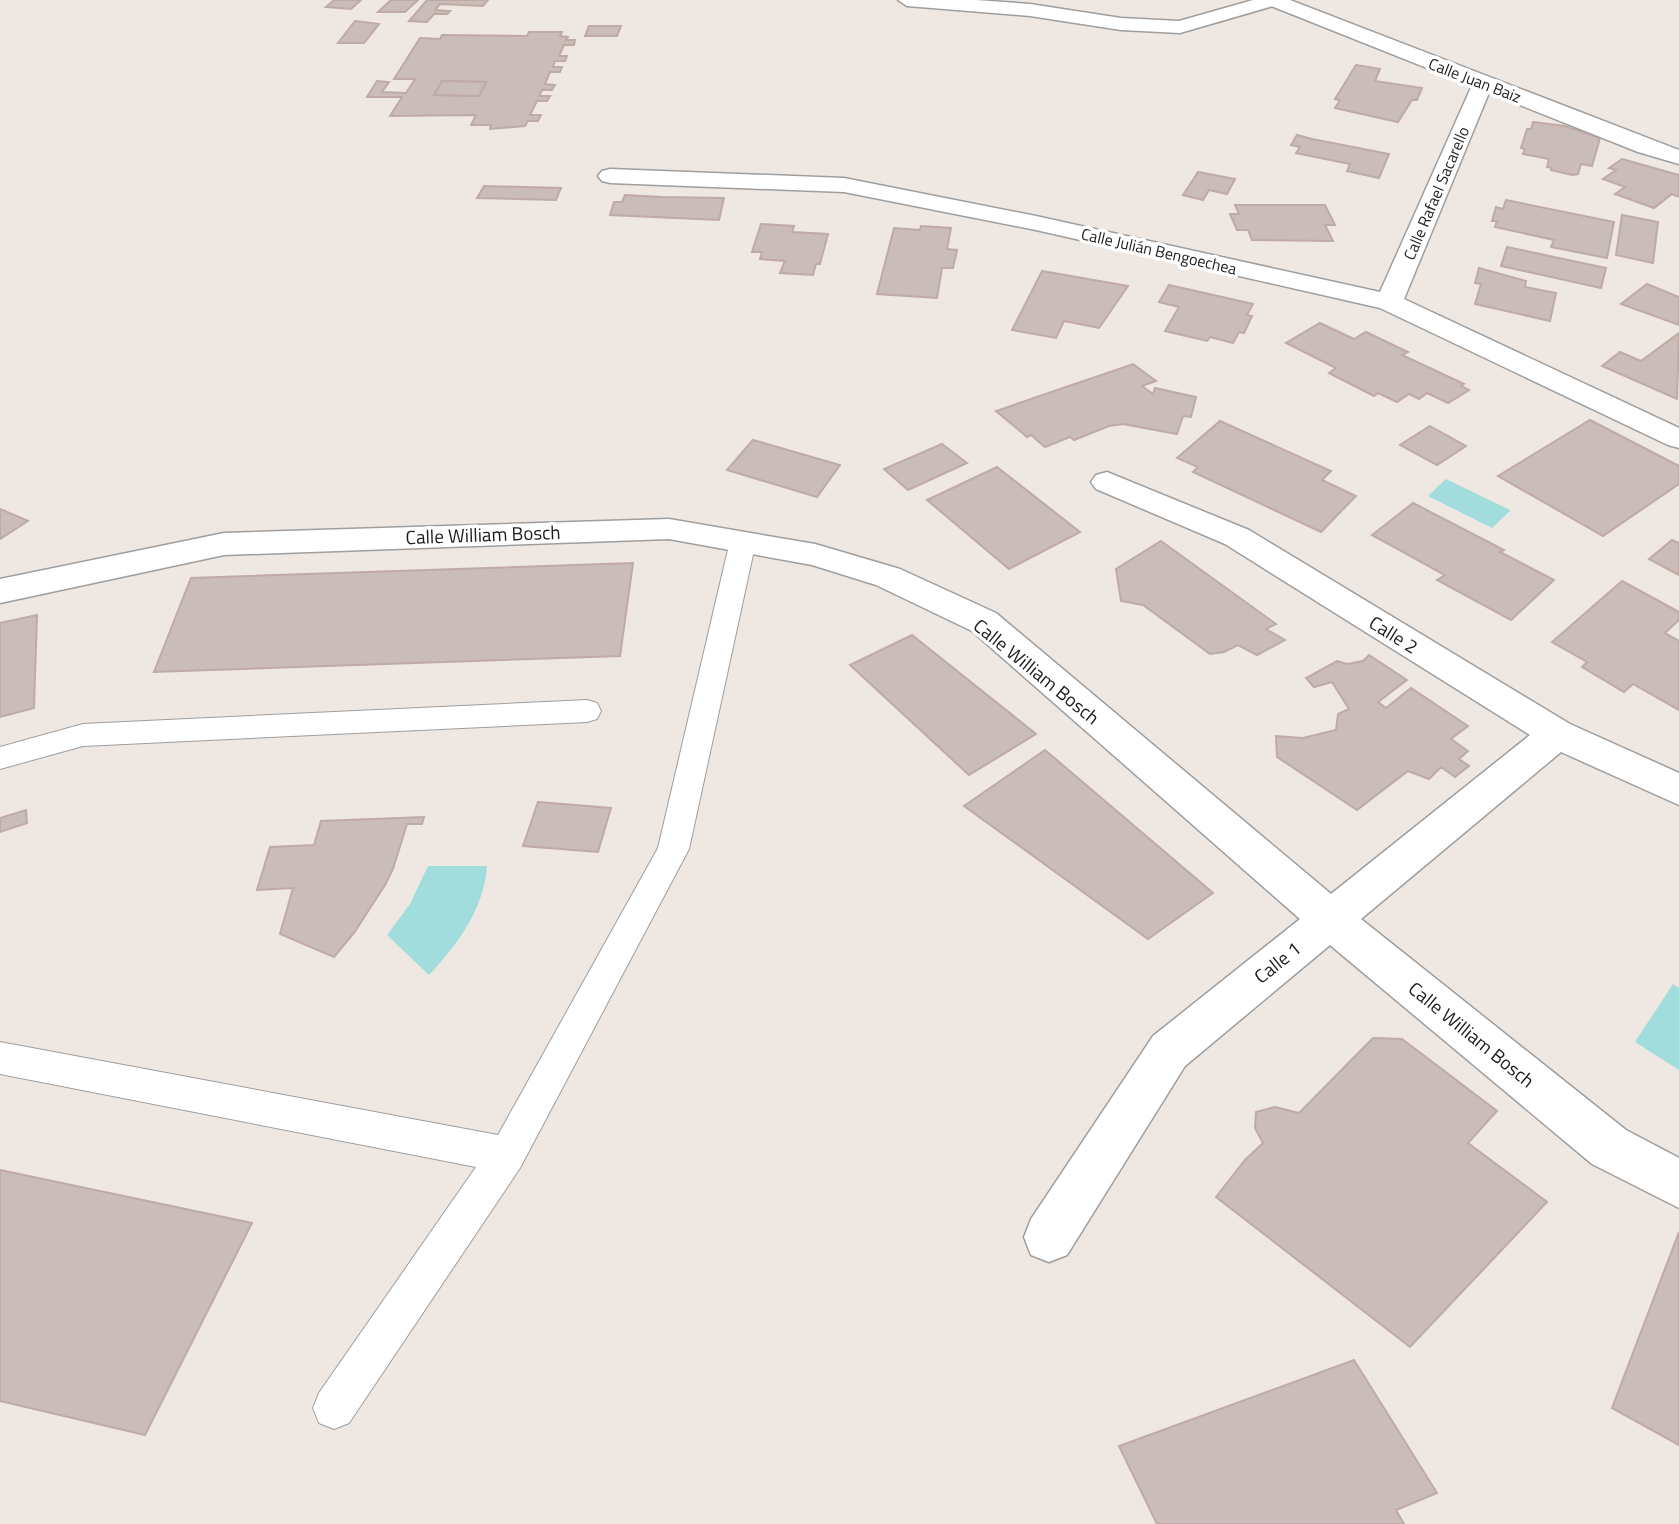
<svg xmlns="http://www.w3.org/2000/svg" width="1679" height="1524" font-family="'Titillium Web',sans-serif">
<rect width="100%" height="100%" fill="#eee7e2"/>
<g fill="#a1dddc">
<polygon points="1446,479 1510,510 1510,511 1492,528 1428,496"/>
<path d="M428,866H487C484,909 458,944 429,975L387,935L410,904Z"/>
<polygon points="1673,984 1679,988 1679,1070 1635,1042"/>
</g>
<g fill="#cabcb9" stroke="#c0aaa4" stroke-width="2" fill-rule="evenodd">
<polygon points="334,0 361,0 351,9 326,7"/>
<polygon points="391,0 418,0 405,12 378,12"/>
<polygon points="427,0 488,0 483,6 440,4 435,10 450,11 447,14 434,14 427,22 409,21"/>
<polygon points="355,21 379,24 364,43 338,43"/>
<polygon points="589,26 621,26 617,36 585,36"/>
<path d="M529,32H562L560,36L568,37L566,40H575L574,45H564L559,56H567L565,61H555L553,67H562L560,72H550L545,84L555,85L552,90H542L539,96H550L547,101H537L530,115H541L538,121H528L525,126L490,129L491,125H471L476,115L390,116L402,97H367L377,81L389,82L382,92L406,93L415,79H394L420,38L440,39L442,35L527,36ZM442,81L486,82L479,96L434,95Z"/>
<polygon points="1356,65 1380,69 1375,81 1422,88 1417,100 1412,100 1398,122 1335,108 1340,100 1335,99"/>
<polygon points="442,81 486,82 479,96 434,95"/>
<polygon points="1533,122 1565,126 1600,138 1592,166 1581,164 1578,174 1572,175 1551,170 1552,168 1547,167 1549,159 1523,154 1525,149 1521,148 1527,129 1531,129"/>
<polygon points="1297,135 1312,139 1389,154 1379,178 1347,171 1350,164 1296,153 1300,147 1291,145"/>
<polygon points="1622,159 1679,175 1679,197 1672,194 1654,208 1615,194 1625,187 1603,179 1616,170 1609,168"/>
<polygon points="1198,172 1235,179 1227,194 1209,190 1203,200 1183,195"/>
<polygon points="484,186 561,188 556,200 477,198"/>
<polygon points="625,195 662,197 724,198 719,220 610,215 614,202 622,202"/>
<polygon points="1506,200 1614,222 1607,258 1551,247 1554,240 1495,227 1497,221 1492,221 1496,207 1503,209"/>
<polygon points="1235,205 1325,205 1335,225 1325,225 1333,241 1252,240 1248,230 1237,230 1230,214 1239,214"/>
<polygon points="1622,215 1658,222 1653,263 1616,255"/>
<polygon points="761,224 794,226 792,232 828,234 820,264 816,264 813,275 780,273 785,261 760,259 762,252 752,252"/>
<polygon points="921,226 951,228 947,249 957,250 953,268 942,268 937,298 877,294 894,228 920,230"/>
<polygon points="1507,247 1606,268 1601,288 1501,266"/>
<polygon points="1479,268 1526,281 1525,287 1556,293 1550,321 1475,304 1481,284 1475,283"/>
<polygon points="1042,271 1128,286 1099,328 1064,321 1056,338 1012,330"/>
<polygon points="1647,284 1679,297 1679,325 1621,304"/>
<polygon points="1169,285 1253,304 1247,315 1252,316 1244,333 1239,332 1233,343 1210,337 1207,341 1165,331 1179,307 1159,302"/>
<polygon points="1320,323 1354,339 1366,332 1408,352 1402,355 1464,384 1461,386 1469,390 1448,403 1427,393 1419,399 1409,394 1397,402 1378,393 1374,396 1329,373 1336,368 1286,343"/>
<polygon points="1679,333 1677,399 1602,366 1620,352 1641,361"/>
<polygon points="1133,364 1156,381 1142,386 1153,394 1155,388 1196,397 1191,417 1183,416 1177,434 1123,424 1109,426 1074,440 1070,437 1045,447 1031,435 1027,437 996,411"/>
<polygon points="1590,420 1679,466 1679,484 1603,536 1498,476"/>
<polygon points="1220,421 1331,471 1322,480 1356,496 1321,532 1193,472 1198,467 1177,458"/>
<polygon points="1430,426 1466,446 1437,465 1400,445"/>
<polygon points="753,440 840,465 817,497 727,470"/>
<polygon points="942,444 967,463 908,490 884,469"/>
<polygon points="997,467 1080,532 1009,569 927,500"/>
<polygon points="1413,503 1504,550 1500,552 1554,580 1511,620 1437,580 1445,575 1372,535"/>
<polygon points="0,509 28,521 0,539"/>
<polygon points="1672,540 1679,543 1679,575 1649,559"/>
<polygon points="1161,541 1276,624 1266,629 1285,640 1257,655 1238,645 1224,652 1210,654 1143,605 1121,601 1116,569"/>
<polygon points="633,563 620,656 154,672 191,578"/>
<polygon points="1622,581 1679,612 1679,620 1665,633 1679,641 1679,710 1633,684 1624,692 1582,667 1587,662 1552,642"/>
<polygon points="37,615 34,708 0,717 0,623"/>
<polygon points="912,635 1036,734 969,775 850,665"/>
<polygon points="1369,655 1407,680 1378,702 1386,708 1411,688 1468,726 1451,739 1468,751 1459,759 1469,766 1455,777 1441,767 1429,779 1408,771 1357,810 1277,757 1276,736 1303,738 1336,730 1338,714 1349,709 1332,682 1314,687 1306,678 1337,661 1347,664 1363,661"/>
<polygon points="1045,750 1213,893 1148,939 964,806"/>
<polygon points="538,802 611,808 598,852 523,846"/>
<polygon points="26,810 27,823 0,832 0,818"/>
<polygon points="424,817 422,824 407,824 393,869 385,885 354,933 334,957 280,934 293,888 257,890 270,847 314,845 321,821"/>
<polygon points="1373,1038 1402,1039 1497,1111 1468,1143 1547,1202 1410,1347 1216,1197 1245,1160 1263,1143 1255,1128 1256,1112 1275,1107 1299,1113"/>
<polygon points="0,1170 252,1223 145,1435 0,1401"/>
<polygon points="1679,1232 1679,1445 1612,1408"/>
<polygon points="1354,1360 1437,1493 1396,1510 1404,1524 1157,1524 1119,1446"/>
</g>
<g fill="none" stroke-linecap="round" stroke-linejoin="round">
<g stroke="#9e9e9e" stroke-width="2">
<g id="service">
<polygon points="743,533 752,535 756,541 689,849 520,1168 349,1423 334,1429 319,1423 313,1408 319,1393 476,1167 0,1074 0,1042 498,1135 658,848 730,541 734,535"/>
<polygon points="587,700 597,703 601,711 597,719 587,722 83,746 0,769 0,747 83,724"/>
</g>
</g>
<g stroke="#9e9e9e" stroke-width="3">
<g id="minor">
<polygon points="898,0 976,0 1030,4 1121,18 1179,21 1253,0 1282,0 1280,4 1180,33 1121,30 1030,16 907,6"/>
<polygon points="1483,77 1490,79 1493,83 1404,299 1679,428 1679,448 1668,445 1380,308 1036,230 844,192 610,183 602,181 598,176 602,171 610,169 844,178 1036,216 1380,292 1473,83 1476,79"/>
<polygon points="1107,472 1249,530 1570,724 1679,773 1679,805 1561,752 1361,919 1626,1130 1679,1158 1679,1208 1592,1164 1330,945 1185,1066 1067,1255 1049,1262 1031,1255 1024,1237 1031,1219 1153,1036 1300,919 972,631 876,585 812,565 669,539 224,555 0,603 0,579 224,533 669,519 815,544 900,569 996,613 1331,894 1530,735 1225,544 1096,489 1091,482 1096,475"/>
</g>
</g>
<g stroke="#9e9e9e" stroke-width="3">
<polygon id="tertiary" points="1264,0 1290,0 1679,150 1679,164 1638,152 1266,4"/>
</g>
<use href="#service" fill="#fff" fill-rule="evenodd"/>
<use href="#minor" fill="#fff" fill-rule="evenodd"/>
<use href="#tertiary" fill="#fff" fill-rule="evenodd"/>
</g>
<g text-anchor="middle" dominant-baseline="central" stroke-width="7" stroke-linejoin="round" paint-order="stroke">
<g font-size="16" fill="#1d1d1d" stroke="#fff">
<text transform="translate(1475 80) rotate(21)">Calle Juan Baiz</text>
<text transform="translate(1436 193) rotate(-67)">Calle Rafael Sacarello</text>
<text transform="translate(1159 251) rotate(13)">Calle Julián Bengoechea</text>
</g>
<g font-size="19" fill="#1d1d1d" stroke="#fff">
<text transform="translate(483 534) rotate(-2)">Calle William Bosch</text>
<text transform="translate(1394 634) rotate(32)">Calle 2</text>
<text transform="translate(1037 671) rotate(39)">Calle William Bosch</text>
<text transform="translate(1277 962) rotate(-39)">Calle 1</text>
<text transform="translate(1472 1034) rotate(39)">Calle William Bosch</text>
</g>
</g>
</svg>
